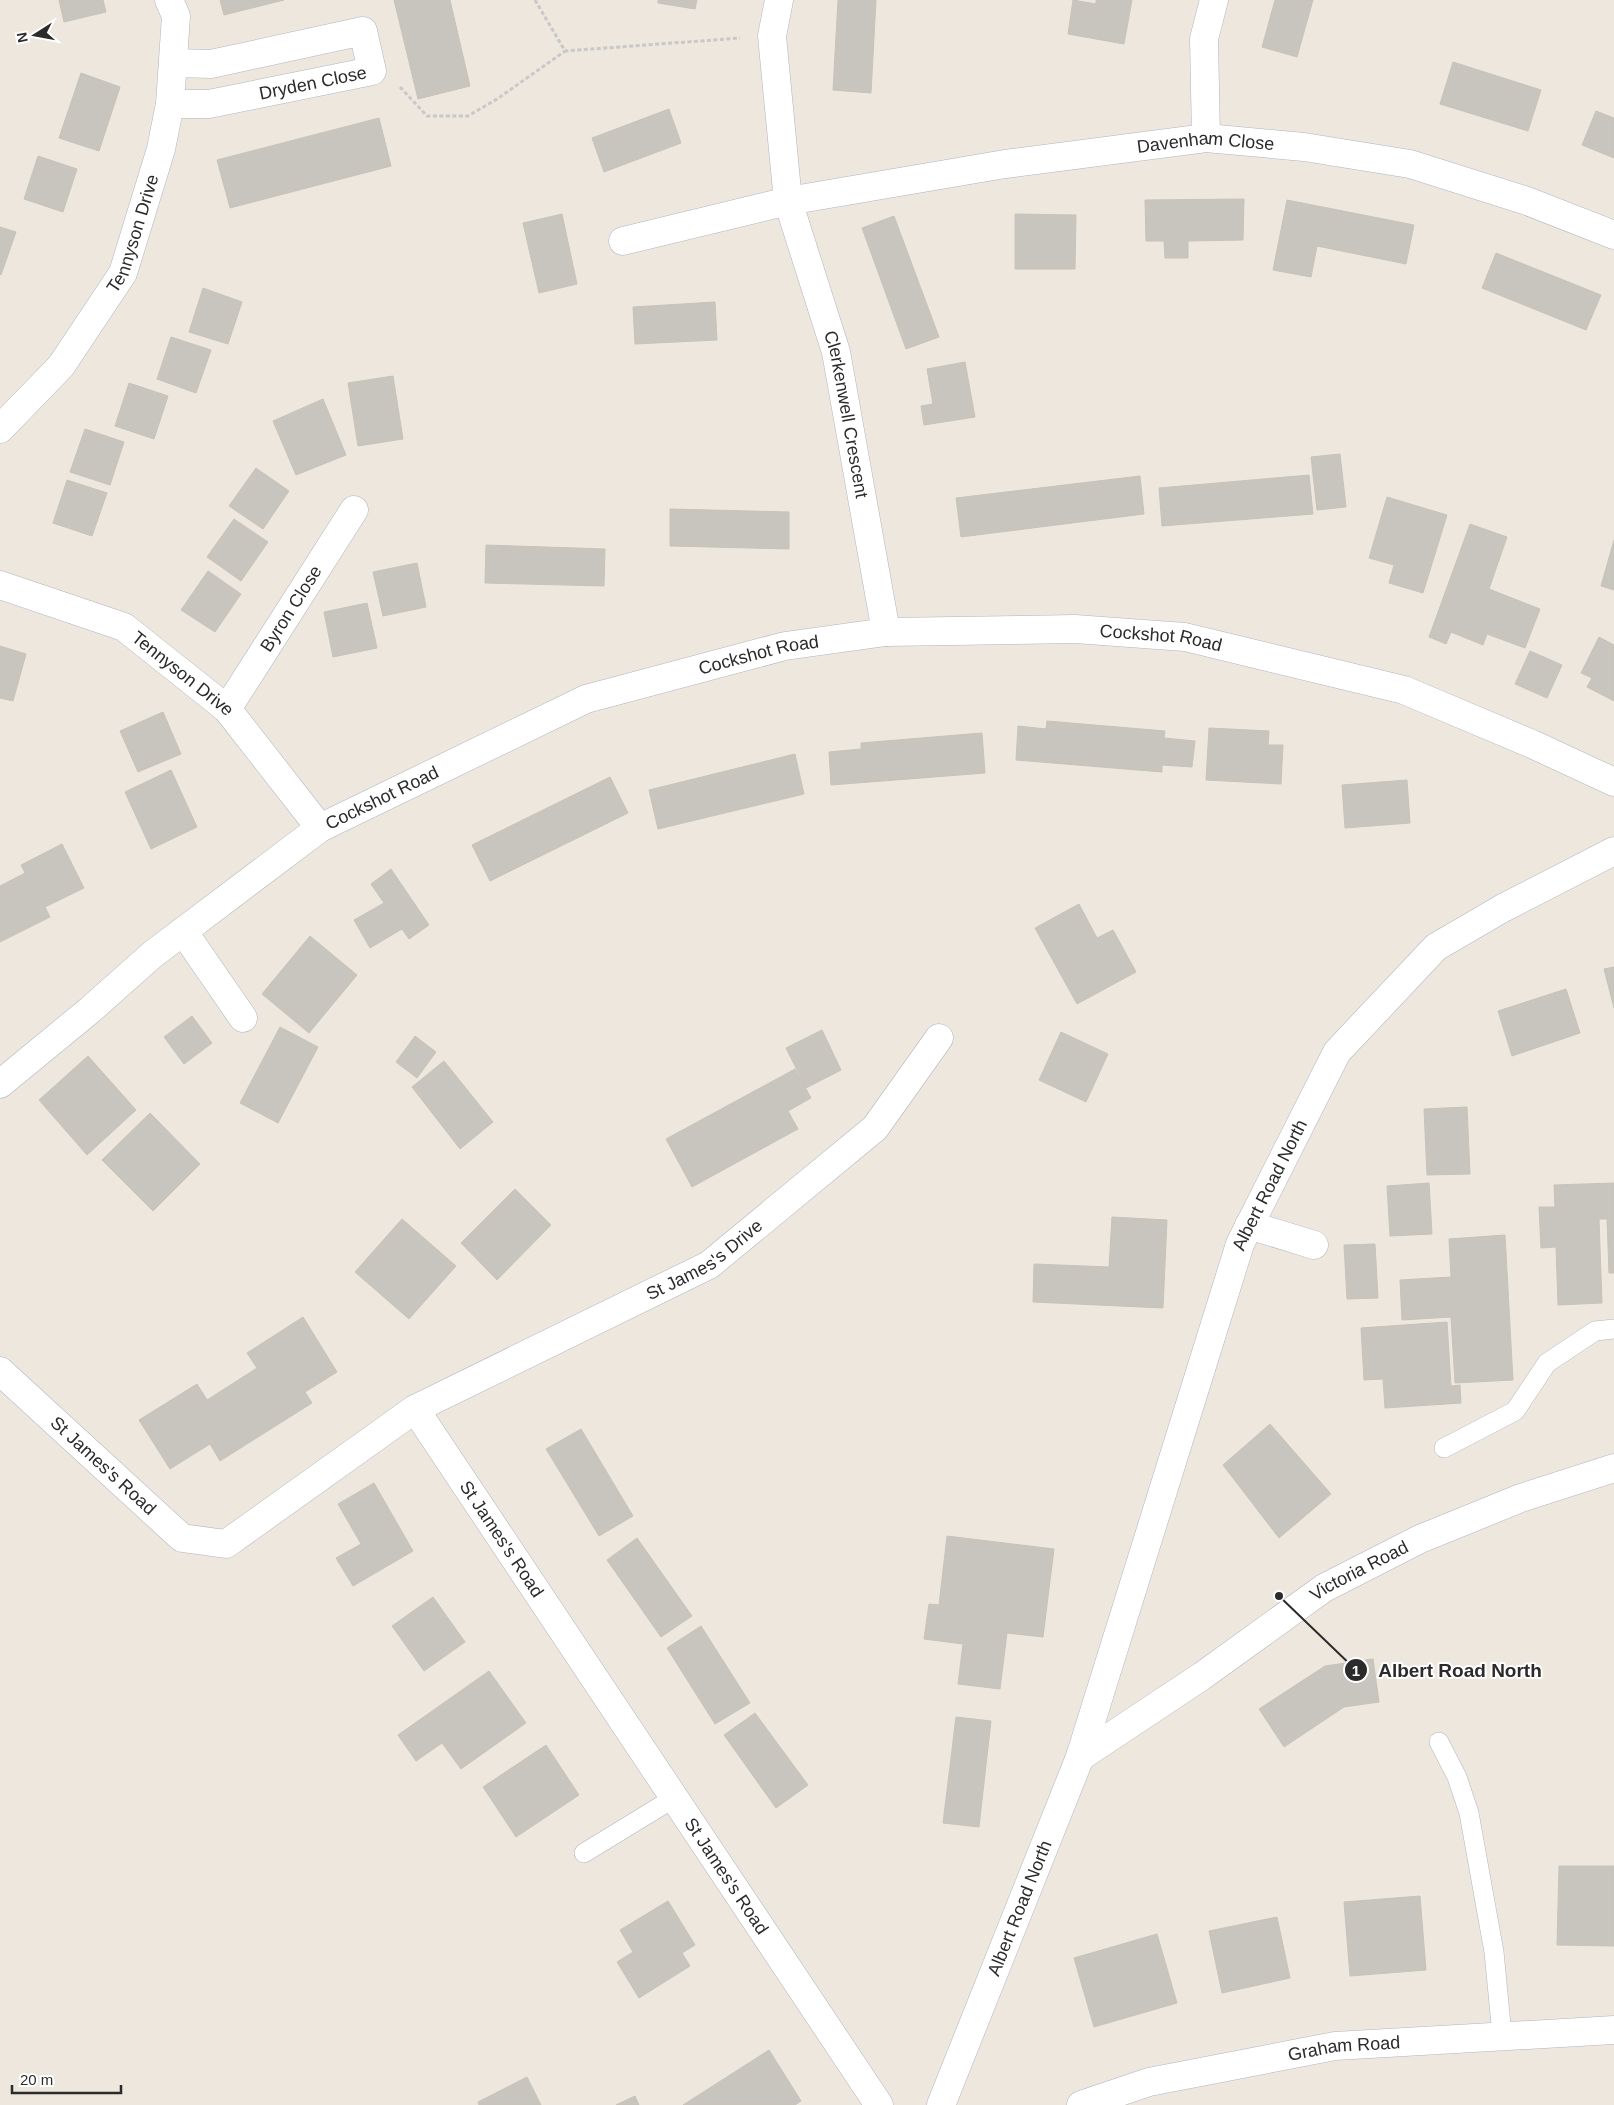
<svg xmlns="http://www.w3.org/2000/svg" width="1614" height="2105" font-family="Helvetica,sans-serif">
<rect width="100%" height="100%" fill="#ede7de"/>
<g fill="#c8c4be" stroke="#c8c3b8">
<polygon points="59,0 103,0 106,12 64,22"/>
<polygon points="220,0 284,0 224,15"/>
<polygon points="394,0 450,0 470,86 418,99"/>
<polygon points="658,0 697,0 695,9 658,3"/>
<polygon points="838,0 876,0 871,93 833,90"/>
<polygon points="1073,0 1096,4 1096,0 1132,0 1124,44 1068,34"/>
<polygon points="1275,0 1313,0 1297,57 1262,47"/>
<polygon points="1453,62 1541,90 1528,131 1440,104"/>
<polygon points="81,73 120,87 99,151 59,138"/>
<polygon points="669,109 681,143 604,172 592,138"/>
<polygon points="1596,111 1614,118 1614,158 1582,145"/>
<polygon points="379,118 391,166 230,208 217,160"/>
<polygon points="38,156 77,169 63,212 24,199"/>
<polygon points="1244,199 1243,240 1188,241 1188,258 1165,258 1164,241 1146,241 1145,200"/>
<polygon points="1287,200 1414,225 1406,264 1317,246 1311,277 1273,270"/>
<polygon points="562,214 577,284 539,293 523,223"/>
<polygon points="1015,214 1076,215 1075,269 1015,269"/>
<polygon points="894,216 939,337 906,349 862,228"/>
<polygon points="0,227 16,232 1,275 0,274"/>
<polygon points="1496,253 1601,295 1586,330 1482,288"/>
<polygon points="203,288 242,302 228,344 189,332"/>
<polygon points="715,302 717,340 635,344 633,307"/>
<polygon points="171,337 211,350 196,393 157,379"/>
<polygon points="965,362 975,417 924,425 921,406 933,404 927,369"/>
<polygon points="393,376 403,439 358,446 348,383"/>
<polygon points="129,383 168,396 154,439 115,426"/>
<polygon points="323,399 346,455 296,475 273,421"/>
<polygon points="85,429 124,442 110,485 70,472"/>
<polygon points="1340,454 1346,507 1317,510 1311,457"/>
<polygon points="256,468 289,491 263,529 229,506"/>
<polygon points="1309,475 1313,514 1162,526 1159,488"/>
<polygon points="1140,476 1144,514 961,537 956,498"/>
<polygon points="67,480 107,493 92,536 53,523"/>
<polygon points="1387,497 1447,515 1423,593 1389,583 1394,565 1369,558"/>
<polygon points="670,509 789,512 789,549 670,546"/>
<polygon points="234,519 268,542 241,581 207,557"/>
<polygon points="1470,524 1507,537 1489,589 1540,609 1525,648 1487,634 1483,645 1451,632 1446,644 1429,637"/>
<polygon points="1614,540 1614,590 1601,586"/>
<polygon points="486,545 605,549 604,586 485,583"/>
<polygon points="417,563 426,607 383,616 373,572"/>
<polygon points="208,571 241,594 215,632 181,610"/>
<polygon points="367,603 377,648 333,657 324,612"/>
<polygon points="1599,637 1614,645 1614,701 1587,687 1592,678 1581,673"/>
<polygon points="0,646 26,654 13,701 0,698"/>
<polygon points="1530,651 1562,665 1547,698 1515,684"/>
<polygon points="163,712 181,754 138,772 120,731"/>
<polygon points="1047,721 1165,731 1164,738 1195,741 1192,767 1162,765 1162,772 1016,760 1018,726 1046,729"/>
<polygon points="1209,728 1269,731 1268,745 1283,745 1281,784 1206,780"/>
<polygon points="982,733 985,773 831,785 829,752 861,749 861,743"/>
<polygon points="795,754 804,794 658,829 649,790"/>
<polygon points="171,770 197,827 151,849 125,792"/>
<polygon points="610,777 628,813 490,881 472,845"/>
<polygon points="1407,780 1410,823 1345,828 1342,785"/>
<polygon points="62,844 84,888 45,907 50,917 0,942 0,886 25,873 21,865"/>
<polygon points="391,869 429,925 409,939 402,929 370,948 354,920 384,903 371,884"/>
<polygon points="1079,904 1097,938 1113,930 1136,972 1077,1004 1035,928"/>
<polygon points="310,936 357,975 309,1033 262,994"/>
<polygon points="1614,967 1614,1008 1604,969"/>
<polygon points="1566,989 1580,1033 1512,1056 1498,1011"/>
<polygon points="192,1016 212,1043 184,1064 164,1037"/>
<polygon points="280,1027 318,1047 278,1123 240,1103"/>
<polygon points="822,1030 841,1070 806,1088 786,1048"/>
<polygon points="1061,1032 1108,1054 1086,1102 1039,1080"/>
<polygon points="415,1036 436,1052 417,1078 396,1062"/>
<polygon points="88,1056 136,1110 87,1155 39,1100"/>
<polygon points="444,1061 493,1122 460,1149 412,1087"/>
<polygon points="795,1069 811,1098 788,1111 798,1129 692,1187 666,1139"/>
<polygon points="1467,1107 1470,1174 1427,1175 1424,1109"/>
<polygon points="150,1113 200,1164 153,1211 102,1160"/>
<polygon points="1429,1183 1432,1234 1390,1236 1387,1186"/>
<polygon points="1614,1183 1614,1273 1609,1273 1607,1219 1599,1219 1602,1303 1558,1305 1556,1247 1541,1248 1539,1207 1555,1207 1554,1185"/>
<polygon points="515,1189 551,1225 497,1280 461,1243"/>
<polygon points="1112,1217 1167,1220 1163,1308 1033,1302 1034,1264 1109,1267"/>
<polygon points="402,1219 456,1266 409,1319 355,1272"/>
<polygon points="1505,1235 1513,1380 1455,1383 1451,1317 1402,1320 1400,1280 1451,1277 1449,1239"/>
<polygon points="1375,1244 1378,1298 1347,1299 1344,1245"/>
<polygon points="303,1317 337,1372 305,1392 312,1403 220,1461 210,1444 170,1469 139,1420 197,1384 207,1400 257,1368 247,1353"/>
<polygon points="1447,1322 1451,1386 1460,1385 1461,1403 1385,1408 1383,1379 1364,1380 1361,1328"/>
<polygon points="1270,1424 1331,1494 1279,1538 1223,1465"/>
<polygon points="581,1429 633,1516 599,1536 546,1449"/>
<polygon points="374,1483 413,1551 353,1586 336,1558 361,1544 338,1504"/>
<polygon points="947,1536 1054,1549 1043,1637 1007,1633 1000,1689 958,1684 963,1644 924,1639 929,1604 939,1605"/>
<polygon points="637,1538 692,1616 661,1637 607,1560"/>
<polygon points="433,1597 465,1642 424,1671 392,1626"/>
<polygon points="701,1626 750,1703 715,1724 667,1648"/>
<polygon points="1373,1659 1379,1702 1344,1707 1284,1747 1259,1709 1325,1666"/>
<polygon points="489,1671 526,1723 461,1769 442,1743 416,1761 398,1735"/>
<polygon points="755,1713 808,1785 776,1808 724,1735"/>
<polygon points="956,1717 991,1721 979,1827 943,1823"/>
<polygon points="546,1745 579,1795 516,1837 483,1787"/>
<polygon points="1559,1866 1614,1866 1614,1946 1557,1945"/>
<polygon points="1420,1896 1426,1970 1350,1976 1344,1902"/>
<polygon points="668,1901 695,1945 682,1953 690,1966 639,1998 617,1962 633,1952 620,1930"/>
<polygon points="1277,1917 1290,1978 1222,1993 1209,1931"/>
<polygon points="1157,1934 1177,2003 1094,2027 1074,1958"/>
<polygon points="769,2050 801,2101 795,2105 683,2105"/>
<polygon points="527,2077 541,2105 479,2105 478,2102"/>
<polygon points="635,2096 639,2105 616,2105"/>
</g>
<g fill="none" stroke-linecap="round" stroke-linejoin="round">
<g stroke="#b2b4be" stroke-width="20">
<g id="service">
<polyline points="1444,1448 1515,1411 1547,1363 1595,1331 1614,1329"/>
<polyline points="1439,1742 1457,1777 1469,1813 1494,1952 1502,2035"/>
<polyline points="584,1853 674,1798"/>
</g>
</g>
<g stroke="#b2b4be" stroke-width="29">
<g id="pedestrian">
<path id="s1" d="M170,104H209L372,71L363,31L211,64L173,63"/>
</g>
</g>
<g stroke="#b2b4be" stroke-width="29">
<g id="minor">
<path id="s2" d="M779,0L772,36L788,201L836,352L886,632"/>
<polyline points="1206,138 1204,39 1214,0"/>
<path id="s3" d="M623,241L788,201L1005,164L1206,138L1304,147L1410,164L1527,201L1614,235"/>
<path id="s4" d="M0,429L61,366L123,273L161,149L170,104L176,16L169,0"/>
<path id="s5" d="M0,585L124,627L227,709L320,828"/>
<path id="s6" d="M227,709L354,510"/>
<polyline points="183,931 243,1018"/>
<path id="s7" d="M0,1084L90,1010L153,954L320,828L586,699L785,646L886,632L1075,629L1185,637L1404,690L1532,744L1614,782"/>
<polyline points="1249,1225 1314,1245"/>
<path id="s8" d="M0,1371L182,1538L226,1544L415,1409L879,2105"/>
<path id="s9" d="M415,1409L709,1265L875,1128L939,1038"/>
<path id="s10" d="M1080,1757L1202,1676L1324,1588L1420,1539L1521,1498L1614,1468"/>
</g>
</g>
<g stroke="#b2b4be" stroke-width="29">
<g id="tertiary">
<path id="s11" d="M941,2105L1080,1757L1240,1244L1337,1052L1436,947L1503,908L1614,851"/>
<path id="s12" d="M1081,2105L1149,2082L1335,2046L1614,2030"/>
</g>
</g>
<g stroke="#c8c8c8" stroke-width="3" stroke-dasharray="4 2.5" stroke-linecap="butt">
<polyline points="535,0 565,51 740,38"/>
<polyline points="400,87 427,116 468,116 497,99 565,51"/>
</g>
<use href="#service" stroke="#fff" stroke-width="19"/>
<use href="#pedestrian" stroke="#fff" stroke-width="28"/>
<use href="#minor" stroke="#fff" stroke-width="28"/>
<use href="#tertiary" stroke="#fff" stroke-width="28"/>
</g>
<g text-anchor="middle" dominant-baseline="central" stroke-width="4" stroke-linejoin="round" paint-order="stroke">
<g font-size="18" fill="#2b2b2b" stroke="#fff">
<text stroke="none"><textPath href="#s1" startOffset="145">Dryden Close</textPath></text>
<text stroke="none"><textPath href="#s3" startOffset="592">Davenham Close</textPath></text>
<text stroke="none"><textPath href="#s4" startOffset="240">Tennyson Drive</textPath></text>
<text stroke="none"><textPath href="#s2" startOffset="424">Clerkenwell Crescent</textPath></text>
<text stroke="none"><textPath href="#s6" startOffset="119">Byron Close</textPath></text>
<text stroke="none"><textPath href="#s7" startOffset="1289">Cockshot Road</textPath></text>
<text stroke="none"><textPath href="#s7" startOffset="884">Cockshot Road</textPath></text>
<text stroke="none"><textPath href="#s5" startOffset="206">Tennyson Drive</textPath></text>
<text stroke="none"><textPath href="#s7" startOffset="479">Cockshot Road</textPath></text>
<text stroke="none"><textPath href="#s11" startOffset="978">Albert Road North</textPath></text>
<text stroke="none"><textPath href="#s9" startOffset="326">St James's Drive</textPath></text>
<text stroke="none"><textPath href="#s8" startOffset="140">St James's Road</textPath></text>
<text stroke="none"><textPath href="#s8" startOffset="680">St James's Road</textPath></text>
<text stroke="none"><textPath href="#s10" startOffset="336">Victoria Road</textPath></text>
<text stroke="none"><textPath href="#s8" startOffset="1085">St James's Road</textPath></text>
<text stroke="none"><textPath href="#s11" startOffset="212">Albert Road North</textPath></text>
<text stroke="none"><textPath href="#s12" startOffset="270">Graham Road</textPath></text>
</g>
</g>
<path fill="none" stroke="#2b2b2b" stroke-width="2" d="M1279 1596L1356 1670"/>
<g fill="#2b2b2b" stroke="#fff" stroke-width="2">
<circle cx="1279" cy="1596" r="5"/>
<circle cx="1356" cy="1670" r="12"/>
</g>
<g font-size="15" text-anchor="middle" font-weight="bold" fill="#fff">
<text x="1356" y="1676">1</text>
</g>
<g font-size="19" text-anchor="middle" font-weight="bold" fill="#2b2b2b" stroke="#fff" stroke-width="4" stroke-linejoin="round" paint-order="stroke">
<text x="1460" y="1677">Albert Road North</text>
</g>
<g transform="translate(35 35) rotate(259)" stroke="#ffffff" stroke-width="4" paint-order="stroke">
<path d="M0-4L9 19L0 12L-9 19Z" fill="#2b2b2b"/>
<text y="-8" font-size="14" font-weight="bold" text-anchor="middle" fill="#2b2b2b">N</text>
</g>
<path d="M12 2085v8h109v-8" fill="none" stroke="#2b2b2b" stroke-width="2.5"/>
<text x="20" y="2085" font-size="15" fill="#2b2b2b" stroke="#ffffff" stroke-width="4" paint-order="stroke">20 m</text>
</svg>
